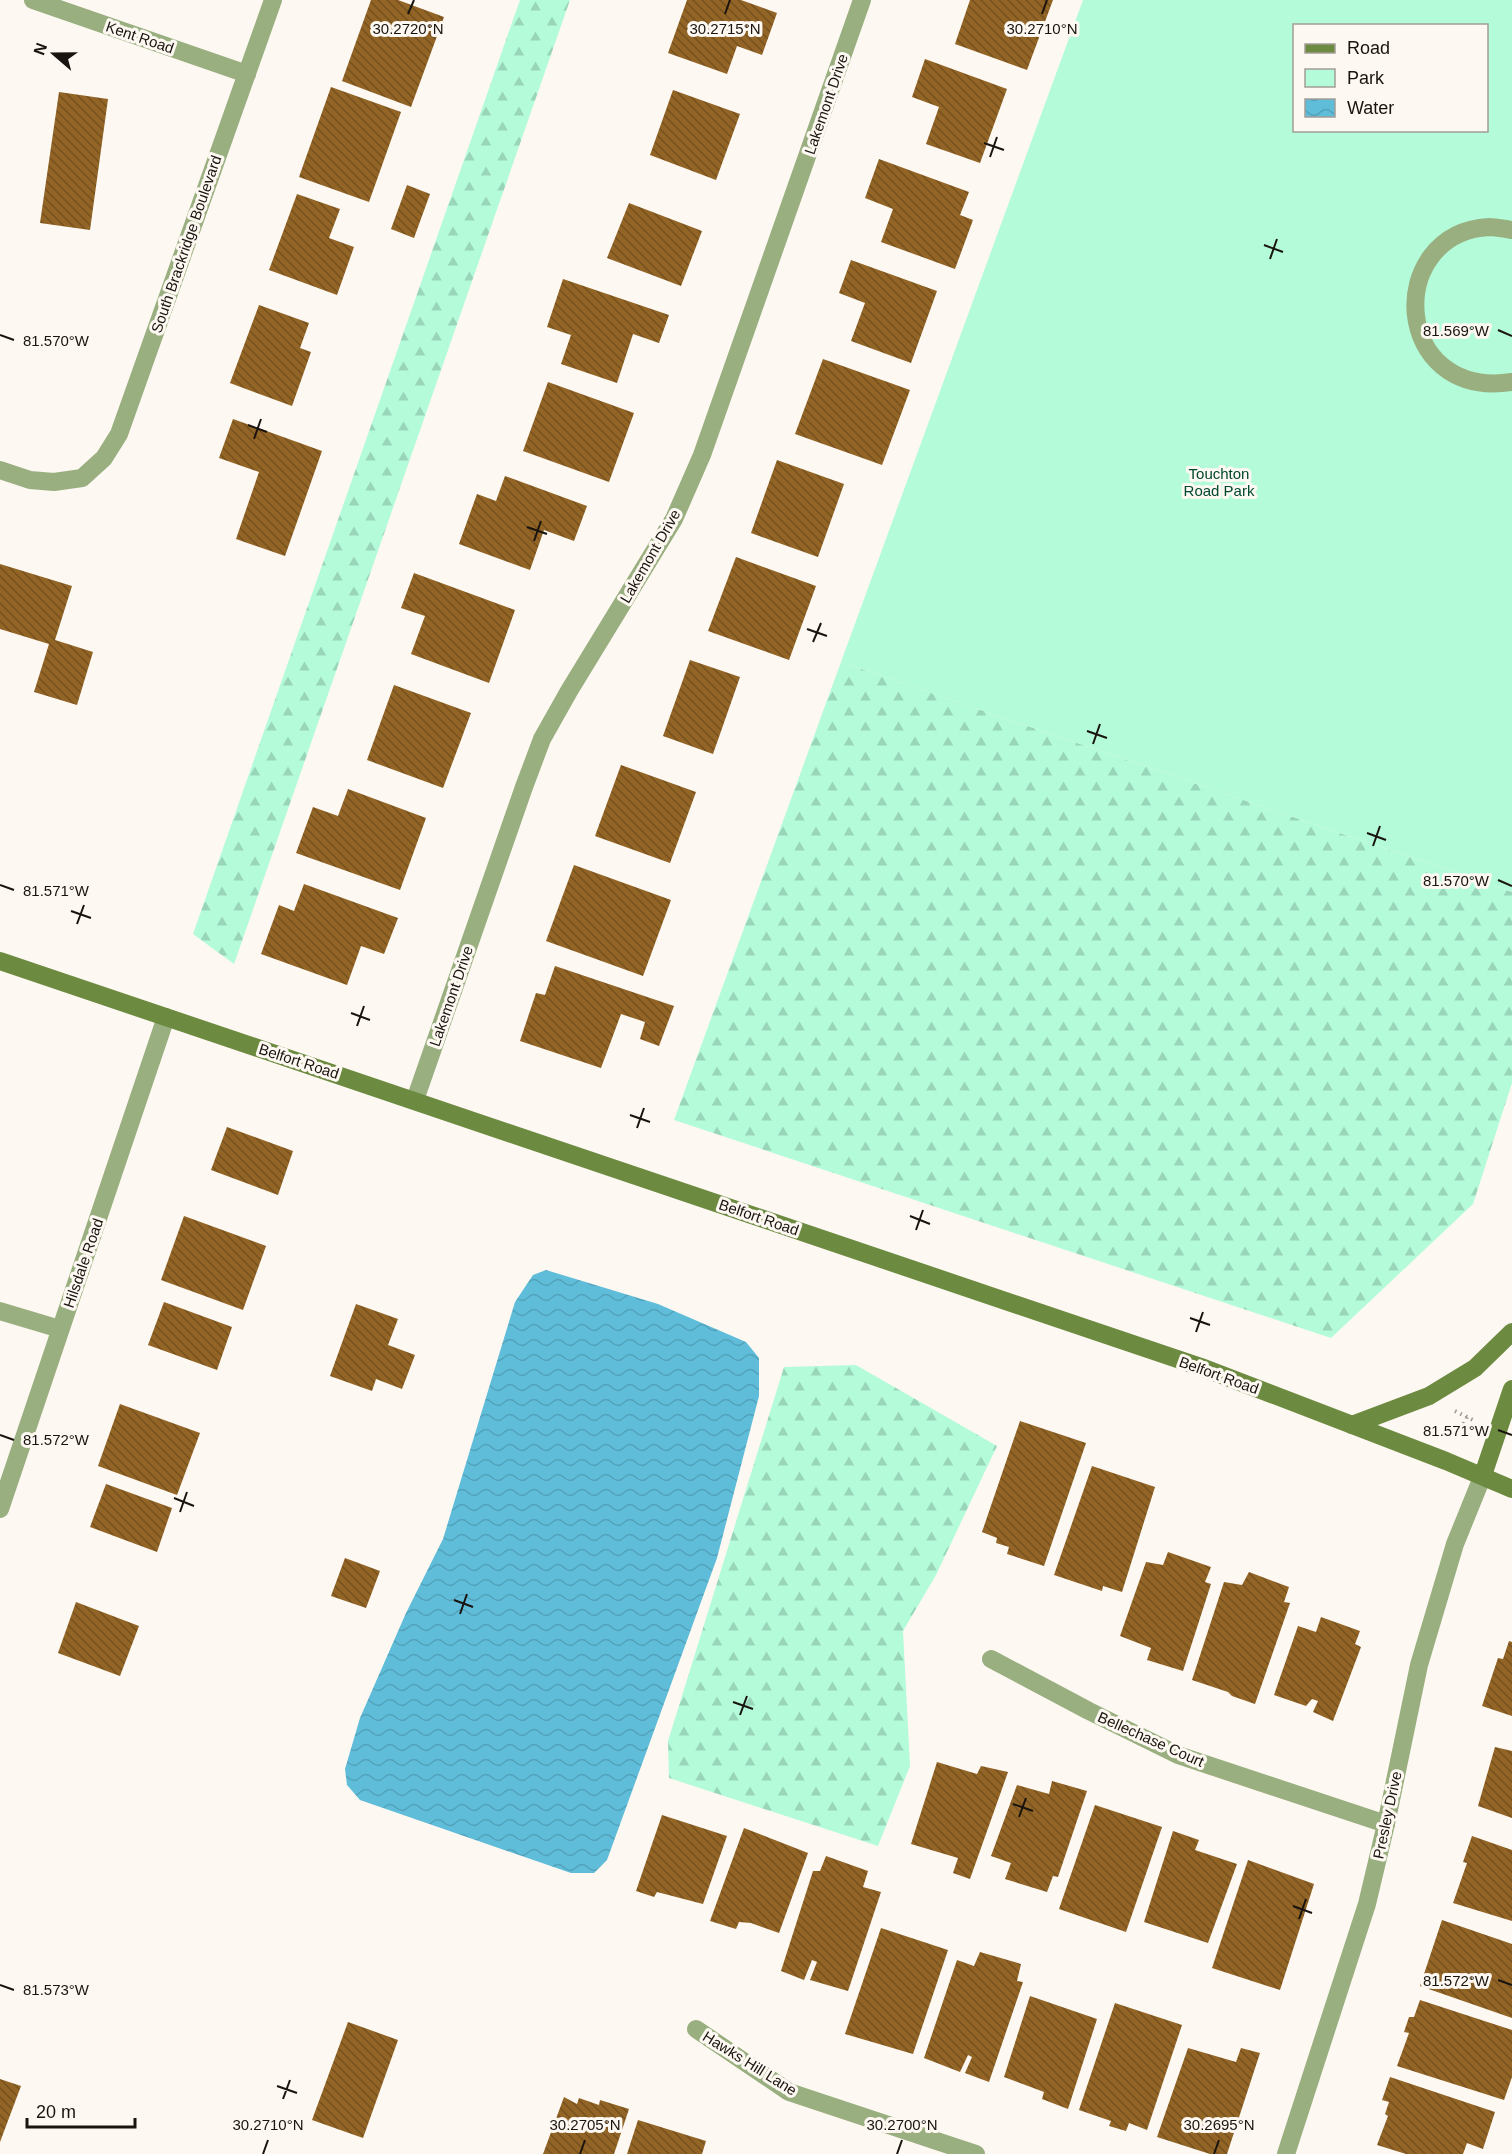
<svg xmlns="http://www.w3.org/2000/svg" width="1512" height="2154" font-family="Helvetica,sans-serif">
<defs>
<pattern id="forest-firs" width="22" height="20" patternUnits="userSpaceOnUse" patternTransform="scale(1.5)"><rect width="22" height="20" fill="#b3fbd9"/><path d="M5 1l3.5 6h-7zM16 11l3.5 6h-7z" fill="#99d6b9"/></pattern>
<pattern id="water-waves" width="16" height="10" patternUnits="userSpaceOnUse" patternTransform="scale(1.5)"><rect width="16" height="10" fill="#5fbdda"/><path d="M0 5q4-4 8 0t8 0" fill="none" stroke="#52a2ba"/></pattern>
<pattern id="building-back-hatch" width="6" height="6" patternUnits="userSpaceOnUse" patternTransform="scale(1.5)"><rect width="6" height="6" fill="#926425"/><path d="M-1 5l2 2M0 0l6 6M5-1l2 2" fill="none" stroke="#76511e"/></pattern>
</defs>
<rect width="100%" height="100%" fill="#fdf8f1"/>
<g fill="url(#forest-firs)">
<polygon points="520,0 570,0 234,964 193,934"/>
<polygon points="841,662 1512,892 1512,1083 1473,1204 1331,1338 674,1120"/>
<polygon points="856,1365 997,1446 936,1575 903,1631 910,1766 878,1846 669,1778 668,1741 784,1367"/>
</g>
<path fill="#b3fbd9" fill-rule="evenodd" d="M1083,0H1512V892L841,662ZM1294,26H1486V130H1294Z"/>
<polygon fill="url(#water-waves)" points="546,1270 658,1304 746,1342 759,1358 759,1396 717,1558 607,1860 594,1873 571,1873 360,1800 347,1785 345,1769 360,1718 406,1613 443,1539 515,1302 533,1275"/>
<g fill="url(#building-back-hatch)">
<polygon points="371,0 398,0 444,17 411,107 342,81"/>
<polygon points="687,0 741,0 777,13 762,55 737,46 727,74 668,53"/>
<polygon points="970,0 1053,0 1027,70 955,44"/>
<polygon points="925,59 1007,89 980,163 926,144 939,107 912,97"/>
<polygon points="331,87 401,112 369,202 299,177"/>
<polygon points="673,90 740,114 716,180 650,155"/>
<polygon points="59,92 108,99 90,230 40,223"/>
<polygon points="879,159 969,192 960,215 973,220 955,269 881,242 893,209 865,198"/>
<polygon points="407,185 430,194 414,238 391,229"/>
<polygon points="297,194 340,209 329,238 354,247 337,295 269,270"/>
<polygon points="629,203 702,231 681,286 607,258"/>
<polygon points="851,260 937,291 911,363 851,341 865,303 839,293"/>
<polygon points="563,279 669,315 659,343 633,334 617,383 561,364 571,335 547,327"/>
<polygon points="259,305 309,323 300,348 311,352 292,406 230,383"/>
<polygon points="823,359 910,390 882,465 795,434"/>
<polygon points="548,382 634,413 609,482 523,451"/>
<polygon points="233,419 322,451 285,556 236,539 259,472 219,458"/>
<polygon points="777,460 844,484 818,557 751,533"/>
<polygon points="505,476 587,506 574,541 544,530 530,570 459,544 477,494 496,501"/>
<polygon points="736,557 816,586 789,660 708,631"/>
<polygon points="0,564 72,586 55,640 93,652 77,705 34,692 49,644 0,629"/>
<polygon points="414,573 515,610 489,683 411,654 425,616 401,608"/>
<polygon points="690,660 740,677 713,754 663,736"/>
<polygon points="394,685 471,713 443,788 367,760"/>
<polygon points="621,765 696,792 670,863 595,836"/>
<polygon points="348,789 426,818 400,890 296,853 313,807 338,816"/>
<polygon points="574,865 671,900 643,976 546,941"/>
<polygon points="304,884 398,918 384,954 361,946 347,985 261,954 279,905 294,911"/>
<polygon points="555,966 674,1006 659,1046 640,1039 645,1022 621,1014 601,1068 520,1041 536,993 545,995"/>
<polygon points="227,1127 293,1151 278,1195 211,1170"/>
<polygon points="184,1216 266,1246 243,1310 161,1280"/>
<polygon points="164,1302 232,1327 217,1370 148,1345"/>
<polygon points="356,1304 398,1319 388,1345 415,1355 402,1389 376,1379 372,1391 330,1376"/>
<polygon points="120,1404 200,1433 177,1495 98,1466"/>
<polygon points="1020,1421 1086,1443 1044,1566 1007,1554 1009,1547 996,1543 997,1538 982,1532"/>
<polygon points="1092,1466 1155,1487 1122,1592 1103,1586 1102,1591 1054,1575"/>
<polygon points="106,1484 172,1508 157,1552 90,1527"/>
<polygon points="1168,1552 1211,1567 1205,1582 1211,1584 1183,1671 1147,1660 1151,1648 1120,1636 1146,1562 1163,1565"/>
<polygon points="345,1558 380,1571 366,1608 331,1596"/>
<polygon points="1249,1572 1289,1587 1284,1602 1290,1603 1255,1704 1232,1696 1228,1692 1192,1680 1224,1582 1242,1585"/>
<polygon points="76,1602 139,1626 120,1676 58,1653"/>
<polygon points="1321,1617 1360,1631 1355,1644 1361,1647 1333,1721 1313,1712 1318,1701 1312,1699 1306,1706 1274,1695 1298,1626 1316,1632"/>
<polygon points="1509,1641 1512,1642 1512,1716 1482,1706 1498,1658 1503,1659"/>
<polygon points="1495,1747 1512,1751 1512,1818 1478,1806"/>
<polygon points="937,1762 977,1774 981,1766 1008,1772 970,1879 953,1873 958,1858 911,1844"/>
<polygon points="1052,1781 1087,1791 1058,1877 1053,1876 1047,1892 1005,1879 1011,1863 991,1856 1017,1785 1049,1794"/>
<polygon points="1095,1805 1162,1827 1126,1932 1059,1909"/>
<polygon points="662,1815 727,1836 703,1904 657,1892 654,1897 636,1891"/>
<polygon points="744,1828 808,1853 779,1933 751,1923 739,1922 736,1929 710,1921"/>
<polygon points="1173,1831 1199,1840 1195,1850 1237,1864 1208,1943 1144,1922"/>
<polygon points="1472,1836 1512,1850 1512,1921 1453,1903 1467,1863 1463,1862"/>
<polygon points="826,1856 868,1871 863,1887 881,1892 848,1991 810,1980 817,1962 812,1960 804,1980 781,1971 813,1871 820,1871"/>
<polygon points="1248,1860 1314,1884 1280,1990 1212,1968"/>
<polygon points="1442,1920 1512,1944 1512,2018 1420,1986"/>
<polygon points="881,1928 948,1950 913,2054 845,2034"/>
<polygon points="980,1952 1021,1964 1017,1981 1023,1982 989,2082 965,2073 972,2057 968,2055 960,2072 924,2058 957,1960 974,1966"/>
<polygon points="1030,1996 1097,2019 1068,2109 1042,2099 1044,2092 1004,2077"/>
<polygon points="1420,2000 1512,2030 1512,2077 1504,2100 1397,2066 1409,2033 1404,2032 1409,2017 1414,2017"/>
<polygon points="1115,2003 1182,2025 1147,2130 1129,2123 1126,2131 1109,2126 1111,2121 1079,2110"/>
<polygon points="348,2022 398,2040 363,2138 312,2120"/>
<polygon points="1188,2048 1236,2062 1241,2048 1260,2053 1227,2154 1210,2154 1157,2137"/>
<polygon points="1390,2077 1495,2112 1483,2149 1467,2143 1463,2154 1406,2154 1377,2145 1388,2116 1385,2114 1389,2102 1382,2100"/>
<polygon points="0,2079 21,2086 0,2142"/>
<polygon points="564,2097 577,2104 579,2098 599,2105 600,2100 629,2109 614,2154 543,2154"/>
<polygon points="638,2120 706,2141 702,2154 627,2154"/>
</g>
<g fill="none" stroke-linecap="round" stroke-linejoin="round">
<g stroke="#9f9a94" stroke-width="4" stroke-dasharray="1.5 4.5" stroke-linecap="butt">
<polyline points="1455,1411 1473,1420"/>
<polyline points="1461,1429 1467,1417"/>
</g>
<g stroke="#99af80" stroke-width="18">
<path d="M1512,230C1505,229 1496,227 1489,227C1384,233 1391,400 1512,382"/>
<polyline points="0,1311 60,1329"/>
</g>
<g stroke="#99af80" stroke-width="18">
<polyline points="33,0 247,74"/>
<polyline points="0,470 30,480 54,482 82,478 104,458 119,434 273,0"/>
<polyline points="415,1100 524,787 542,739 569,691 674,519 702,455 862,0"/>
<polyline points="0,1509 166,1017"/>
<polyline points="991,1659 1089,1711 1178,1755 1386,1824"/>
<polyline points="696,2029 789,2092 976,2154"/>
<polyline points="1286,2154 1367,1904 1386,1824 1419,1665 1455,1544 1483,1475"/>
</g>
<g stroke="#6c8b41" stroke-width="18">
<polyline points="0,961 1201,1367 1446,1461 1512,1489"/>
<polyline points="1352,1425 1429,1396 1475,1368 1512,1332"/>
<polyline points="1483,1475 1512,1389"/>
</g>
</g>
<path fill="none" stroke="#19140f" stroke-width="2" d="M408,14L414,0M725,14L730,0M1042,14L1047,0M984,143L1004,150M990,157L997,137M1264,245L1283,252M1270,259L1277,239M1498,330L1512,336M0,335L14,340M248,425L267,432M254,439L261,419M527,527L547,534M534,541L541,521M807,629L827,636M813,642L821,623M1087,731L1107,738M1093,744L1100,724M1367,833L1386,840M1373,846L1380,826M1498,880L1512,886M0,885L14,890M71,911L91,918M77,924L84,905M351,1013L370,1020M357,1026L364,1006M630,1115L650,1122M637,1128L644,1108M910,1216L930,1224M916,1230L923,1210M1190,1318L1210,1325M1196,1332L1203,1312M1498,1430L1512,1435M0,1435L14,1440M174,1498L194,1506M180,1512L187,1492M454,1600L473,1607M460,1614L467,1594M733,1702L753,1709M740,1715L747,1696M1013,1804L1033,1811M1019,1817L1026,1798M1293,1906L1312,1913M1299,1919L1306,1899M1498,1980L1512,1985M0,1985L14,1990M277,2086L297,2093M283,2099L290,2080M263,2154L268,2140M580,2154L585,2140M897,2154L902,2140M1214,2154L1219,2140"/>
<g text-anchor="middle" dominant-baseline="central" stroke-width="6" stroke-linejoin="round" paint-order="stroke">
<g font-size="15" fill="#19140f" stroke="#fdf8f1">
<text transform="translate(140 37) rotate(19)">Kent Road</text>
<text transform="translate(826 104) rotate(-71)">Lakemont Drive</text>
<text transform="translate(186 244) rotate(-71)">South Brackridge Boulevard</text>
<text transform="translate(650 556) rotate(-60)">Lakemont Drive</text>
<text transform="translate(451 996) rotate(-71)">Lakemont Drive</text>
<text transform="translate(299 1061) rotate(18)">Belfort Road</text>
<text transform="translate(759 1217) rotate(19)">Belfort Road</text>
<text transform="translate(83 1263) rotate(-71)">Hilsdale Road</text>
<text transform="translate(1219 1375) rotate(20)">Belfort Road</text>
<text transform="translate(1151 1739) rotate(24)">Bellechase Court</text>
<text transform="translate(1387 1815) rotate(-78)">Presley Drive</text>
<text transform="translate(750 2063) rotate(32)">Hawks Hill Lane</text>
</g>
<g font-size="15" fill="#004831" stroke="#fdf8f1">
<text x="1219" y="473">Touchton<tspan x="1219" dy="17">Road Park</tspan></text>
</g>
</g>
<g font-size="15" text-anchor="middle" fill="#19140f" stroke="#fdf8f1" stroke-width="6" stroke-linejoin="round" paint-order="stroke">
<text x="408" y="34">30.2720°N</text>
<text x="725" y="34">30.2715°N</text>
<text x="1042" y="34">30.2710°N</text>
<text x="1456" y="336">81.569°W</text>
<text x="56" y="346">81.570°W</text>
<text x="1456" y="886">81.570°W</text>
<text x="56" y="896">81.571°W</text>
<text x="1456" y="1436">81.571°W</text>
<text x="56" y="1445">81.572°W</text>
<text x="1456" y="1986">81.572°W</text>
<text x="56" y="1995">81.573°W</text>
<text x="268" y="2130">30.2710°N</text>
<text x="585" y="2130">30.2705°N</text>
<text x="902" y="2130">30.2700°N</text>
<text x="1219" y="2130">30.2695°N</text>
</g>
<rect x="1293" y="24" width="195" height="108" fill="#fdf8f1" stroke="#a29d97" stroke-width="1.5"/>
<rect x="1305" y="44" width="30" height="9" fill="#6c8b41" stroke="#a29d97" stroke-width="1.5"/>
<text x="1347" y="54" font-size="18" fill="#19140f">Road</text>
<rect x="1305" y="69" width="30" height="18" fill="#b3fbd9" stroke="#a29d97" stroke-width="1.5"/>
<text x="1347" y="84" font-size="18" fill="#19140f">Park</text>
<rect x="1305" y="99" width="30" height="18" fill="url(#water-waves)" stroke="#a29d97" stroke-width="1.5"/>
<text x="1347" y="114" font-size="18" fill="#19140f">Water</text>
<g transform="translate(54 54) rotate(290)" stroke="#fdf8f1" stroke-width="4.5" paint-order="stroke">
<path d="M0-4.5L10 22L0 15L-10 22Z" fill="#19140f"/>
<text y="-9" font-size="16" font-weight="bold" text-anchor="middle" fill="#19140f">N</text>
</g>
<path d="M27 2118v9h108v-9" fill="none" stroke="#19140f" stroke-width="3"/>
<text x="36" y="2118" font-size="18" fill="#19140f" stroke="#fdf8f1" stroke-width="4.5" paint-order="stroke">20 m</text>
</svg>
